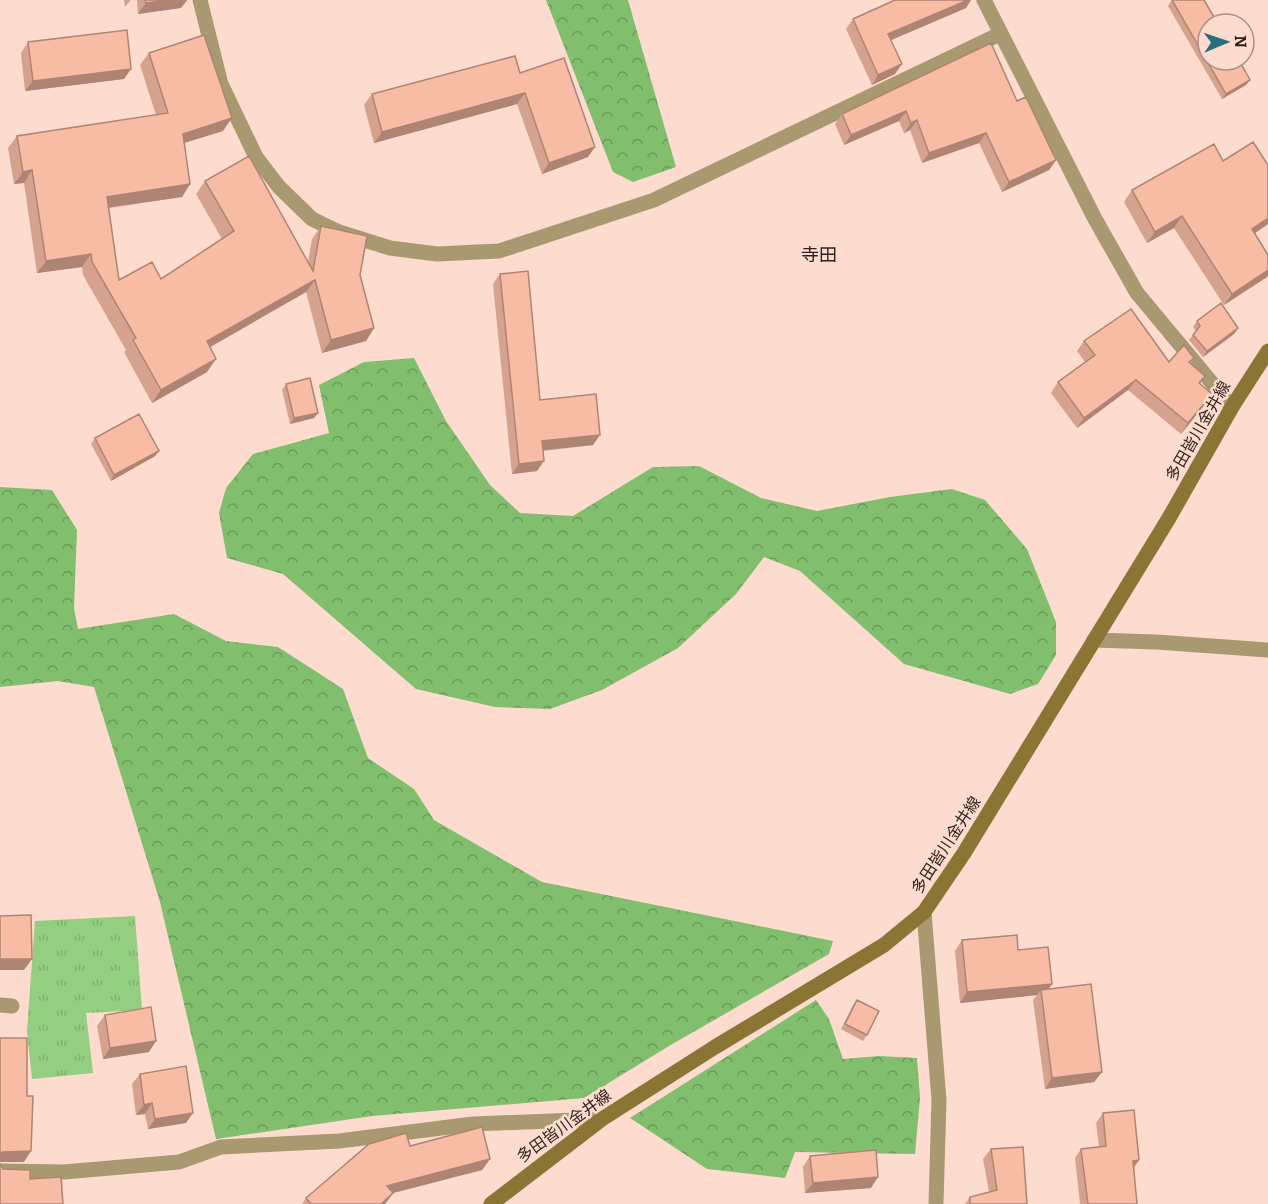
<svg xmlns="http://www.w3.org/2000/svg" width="1268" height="1204" font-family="Bitter,'Noto Sans JP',serif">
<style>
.forest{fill:url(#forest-crowns)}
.park{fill:url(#park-tufts)}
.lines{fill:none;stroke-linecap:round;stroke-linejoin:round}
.minor{stroke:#a89971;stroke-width:15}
.secondary{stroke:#8b7535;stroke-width:15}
.wall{fill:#d5a28e}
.shaded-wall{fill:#ae8474}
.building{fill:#f8bca5;stroke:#ae8474;stroke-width:1.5}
.labels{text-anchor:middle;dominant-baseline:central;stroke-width:5;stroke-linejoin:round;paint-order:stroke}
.street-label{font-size:16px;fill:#2b1f1a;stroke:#fddbce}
.neighbourhood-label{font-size:18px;fill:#2b1f1a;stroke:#fddbce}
</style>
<defs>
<pattern id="forest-crowns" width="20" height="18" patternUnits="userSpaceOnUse" patternTransform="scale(1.5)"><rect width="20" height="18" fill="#81be6d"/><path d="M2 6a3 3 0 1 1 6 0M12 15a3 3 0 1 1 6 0" fill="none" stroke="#6a9a59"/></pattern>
<pattern id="park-tufts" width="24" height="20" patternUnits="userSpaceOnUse" patternTransform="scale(1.5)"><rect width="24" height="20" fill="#93ce81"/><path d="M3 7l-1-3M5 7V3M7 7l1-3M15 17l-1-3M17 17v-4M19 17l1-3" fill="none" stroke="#7fb06f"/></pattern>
</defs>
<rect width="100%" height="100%" fill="#fddbce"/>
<path class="forest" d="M546,0H628L676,167L633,182L613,172Z
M414,358L446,421L490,485L520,513L573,516L653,467L699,466L761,498L817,511L890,497L952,489L985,500L1027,549L1056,622V655L1038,684L1010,694L904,664L800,571L764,557L736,594L678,648L602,690L550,709L495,707L416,689L283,574L227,558L219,513L226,488L253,454L329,433L319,385L364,362Z
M0,487L52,490L77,530L74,608L78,629L174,614L226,641L278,647L343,689L368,758L414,789L434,820L542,882L833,941L829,954L669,1046L584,1098L372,1116L216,1139L160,902L94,687L58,681L0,687Z
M816,1000L829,1019L843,1059L879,1056L917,1058L920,1098L915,1154L795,1152L785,1178L707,1169L630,1118Z"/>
<path class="park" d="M135,916L142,1010L86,1013L93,1073L32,1079L27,1031L35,921Z"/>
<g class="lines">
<path class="minor" d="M200,0L221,84L256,157L279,187L312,219L339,232L390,248L437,254L499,251L654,200L1000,34
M984,0L1095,219L1137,293L1232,407
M1094,640L1156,642L1268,650
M924,912L939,1100L936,1204
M0,1005L12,1006
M0,1171L64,1172L179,1162L221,1147L339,1141L473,1124L602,1119"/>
<path class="secondary" d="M491,1204L602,1119L715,1047L884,945L924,912L964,853L1169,518L1232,407L1268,351"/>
</g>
<path class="wall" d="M124,0H131L125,7Z
M137,0H187L181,8L138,14Z
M1172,0L1250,80L1246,85L1222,99L1168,6Z
M966,8L891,40L895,74L872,85L846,29L853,19Z
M28,42L124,79L25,91L21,53Z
M149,53L223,131L184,143L190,184L182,197L109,208L119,280L161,279L222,239L196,194L205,181L308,262L312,239L321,226L360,275L374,328L366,341L322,353L306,292L210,347L207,372L152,403L124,352L126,350L83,275L82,267L37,273L24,183L14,184L8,148L17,136L156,115L140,65Z
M520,73L588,157L542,174L517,104L374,143L364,105L372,94Z
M1017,101L1056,160L1049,170L1002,192L979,143L922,163L910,130L904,133L899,121L844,145L835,124L842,114Z
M1223,161L1268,165V224L1254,234L1267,277L1224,305L1174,228L1147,243L1124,202L1132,190Z
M500,274L540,400L593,445L543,451L537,471L512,474L493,284Z
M1197,321L1238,328L1234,334L1203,357L1189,340L1196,331L1193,327Z
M1084,341L1169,362L1194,358L1190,364L1205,376L1200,384L1205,404L1181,434L1128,390L1077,428L1051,393L1058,382L1085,362L1077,351Z
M286,384L314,418L290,424L282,390Z
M95,438L159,451L155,456L111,481L91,444Z
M962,940L1018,950L1049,989L1102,1072L1094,1082L1045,1089L1033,1000L1037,995L960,1003L955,951Z
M857,1000L867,1035L863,1041L841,1029L853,1005Z
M105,1015L149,1052L103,1059L97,1026Z
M140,1074L186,1123L148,1129L145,1114L136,1115L132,1084Z
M1103,1113L1139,1160L1133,1168L1137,1204H1080L1075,1158L1081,1149L1099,1147L1096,1123Z
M410,1146L490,1159L482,1170L393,1193L385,1204H302L306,1198Z
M991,1149L1027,1204L989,1192L983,1159Z
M810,1156L871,1188L805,1193L803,1167Z
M970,1197V1204H965Z"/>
<path class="shaded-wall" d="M170,0H187L181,8L138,14L146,3Z
M968,0H971L966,8L882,44L888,34Z
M902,64L895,74L872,85L878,75Z
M131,69L124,79L25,91L33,81Z
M1250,80L1246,85L1222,99L1226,94Z
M525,93L517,104L374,143L382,132Z
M906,111L899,121L844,145L851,135Z
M232,118L223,131L174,146L183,134Z
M917,120L910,130L904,133L911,123Z
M986,133L979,143L922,163L929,153Z
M595,147L588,157L542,174L549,163Z
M1056,160L1049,170L1002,192L1009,182Z
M32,170L24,183L14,184L23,172Z
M190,184L182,197L98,209L107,197Z
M1182,216L1174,228L1147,243L1155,232Z
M1268,218V224L1243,241L1252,229Z
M91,254L82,267L37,273L46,261Z
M1268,270V276L1267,277L1224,305L1232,294Z
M315,280L306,292L198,354L207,341Z
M374,328L366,341L322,353L331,340Z
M1238,328L1234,334L1203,357L1207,351Z
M216,359L207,372L152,403L161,390Z
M1136,380L1128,390L1077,428L1084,418Z
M1212,394L1205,404L1181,434L1188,423Z
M318,413L314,418L290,424L294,418Z
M600,435L593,445L535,451L542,441Z
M159,451L155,456L111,481L114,475Z
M544,461L537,471L512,474L519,464Z
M0,959H32L24,970H0Z
M1052,984L1045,995L1041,990L1037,995L960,1003L967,992Z
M156,1041L149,1052L103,1059L110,1048Z
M1102,1072L1094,1082L1045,1089L1052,1078Z
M152,1103L145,1114L136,1115L144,1105Z
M193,1113L186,1123L148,1129L155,1119Z
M31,1151L24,1162H0V1154L3,1152Z
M490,1159L482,1170L393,1193L385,1204H381L387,1186Z
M1139,1160L1132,1170L1133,1161Z
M878,1177L871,1188L805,1193L813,1183Z"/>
<path class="building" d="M145,0H170L146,3Z
M895,0H968L888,34L902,64L878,75L853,19Z
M1172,0H1204L1218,24H1208V60H1239L1250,80L1226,94Z
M127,30L131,69L33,81L28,42Z
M204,35L232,118L183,134L190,184L107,197L119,280L152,262L161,279L234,231L205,181L249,156L313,271L321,226L367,236L360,275L374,328L331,340L315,280L207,341L216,359L161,390L133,340L136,338L92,262L91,254L46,261L32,170L23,172L17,136L168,113L149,53Z
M991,43L1017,101L1026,97L1056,160L1009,182L986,133L929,153L917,120L911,123L906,111L851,135L842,114Z
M515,56L520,73L564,58L595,147L549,163L525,93L382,132L372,94Z
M1253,142L1268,165V218L1252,229L1268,255V270L1232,294L1182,216L1155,232L1132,190L1214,144L1223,161Z
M528,271L540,400L596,394L600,435L542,441L544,461L519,464L500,274Z
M1221,303L1238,328L1207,351L1193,335L1200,326L1197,321Z
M1131,309L1169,362L1184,345L1194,358L1189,362L1205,376L1199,383L1212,394L1188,423L1136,380L1084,418L1058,382L1095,355L1084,341Z
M310,378L318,413L294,418L286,384Z
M139,414L159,451L114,475L95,438Z
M31,915L32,959H0V916Z
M1017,935L1018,950L1048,947L1052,984L967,992L962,940Z
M1091,984L1102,1072L1052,1078L1041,990Z
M857,1000L879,1011L867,1035L845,1024Z
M151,1007L156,1041L110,1048L105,1015Z
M0,1038H27V1096H33L31,1151L3,1152L0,1154Z
M186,1066L193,1113L155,1119L152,1103L144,1105L140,1074Z
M1134,1110L1139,1160L1133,1161L1137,1204H1088L1081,1149L1106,1146L1103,1113Z
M482,1127L490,1159L387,1186L393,1193L381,1204H311L306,1198L369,1144L406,1133L410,1146Z
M1023,1147L1027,1204H970V1197L997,1190L991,1149Z
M876,1150L878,1177L813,1183L810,1156Z
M0,1164L3,1169L30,1170V1179L61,1177L63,1204H0Z"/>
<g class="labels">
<g class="street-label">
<text transform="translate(1198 431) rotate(-60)">多田皆川金井線</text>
<text transform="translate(946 845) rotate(-57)">多田皆川金井線</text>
<text transform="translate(564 1126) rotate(-36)">多田皆川金井線</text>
</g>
<g class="neighbourhood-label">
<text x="819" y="255">寺田</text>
</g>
</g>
<g transform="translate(1226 42) rotate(88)"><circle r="28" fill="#fddbce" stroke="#a99086" stroke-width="1.5"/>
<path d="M0-4.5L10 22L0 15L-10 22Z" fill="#266f79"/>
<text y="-9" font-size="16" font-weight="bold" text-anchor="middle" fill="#2b1f1a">N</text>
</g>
</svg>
